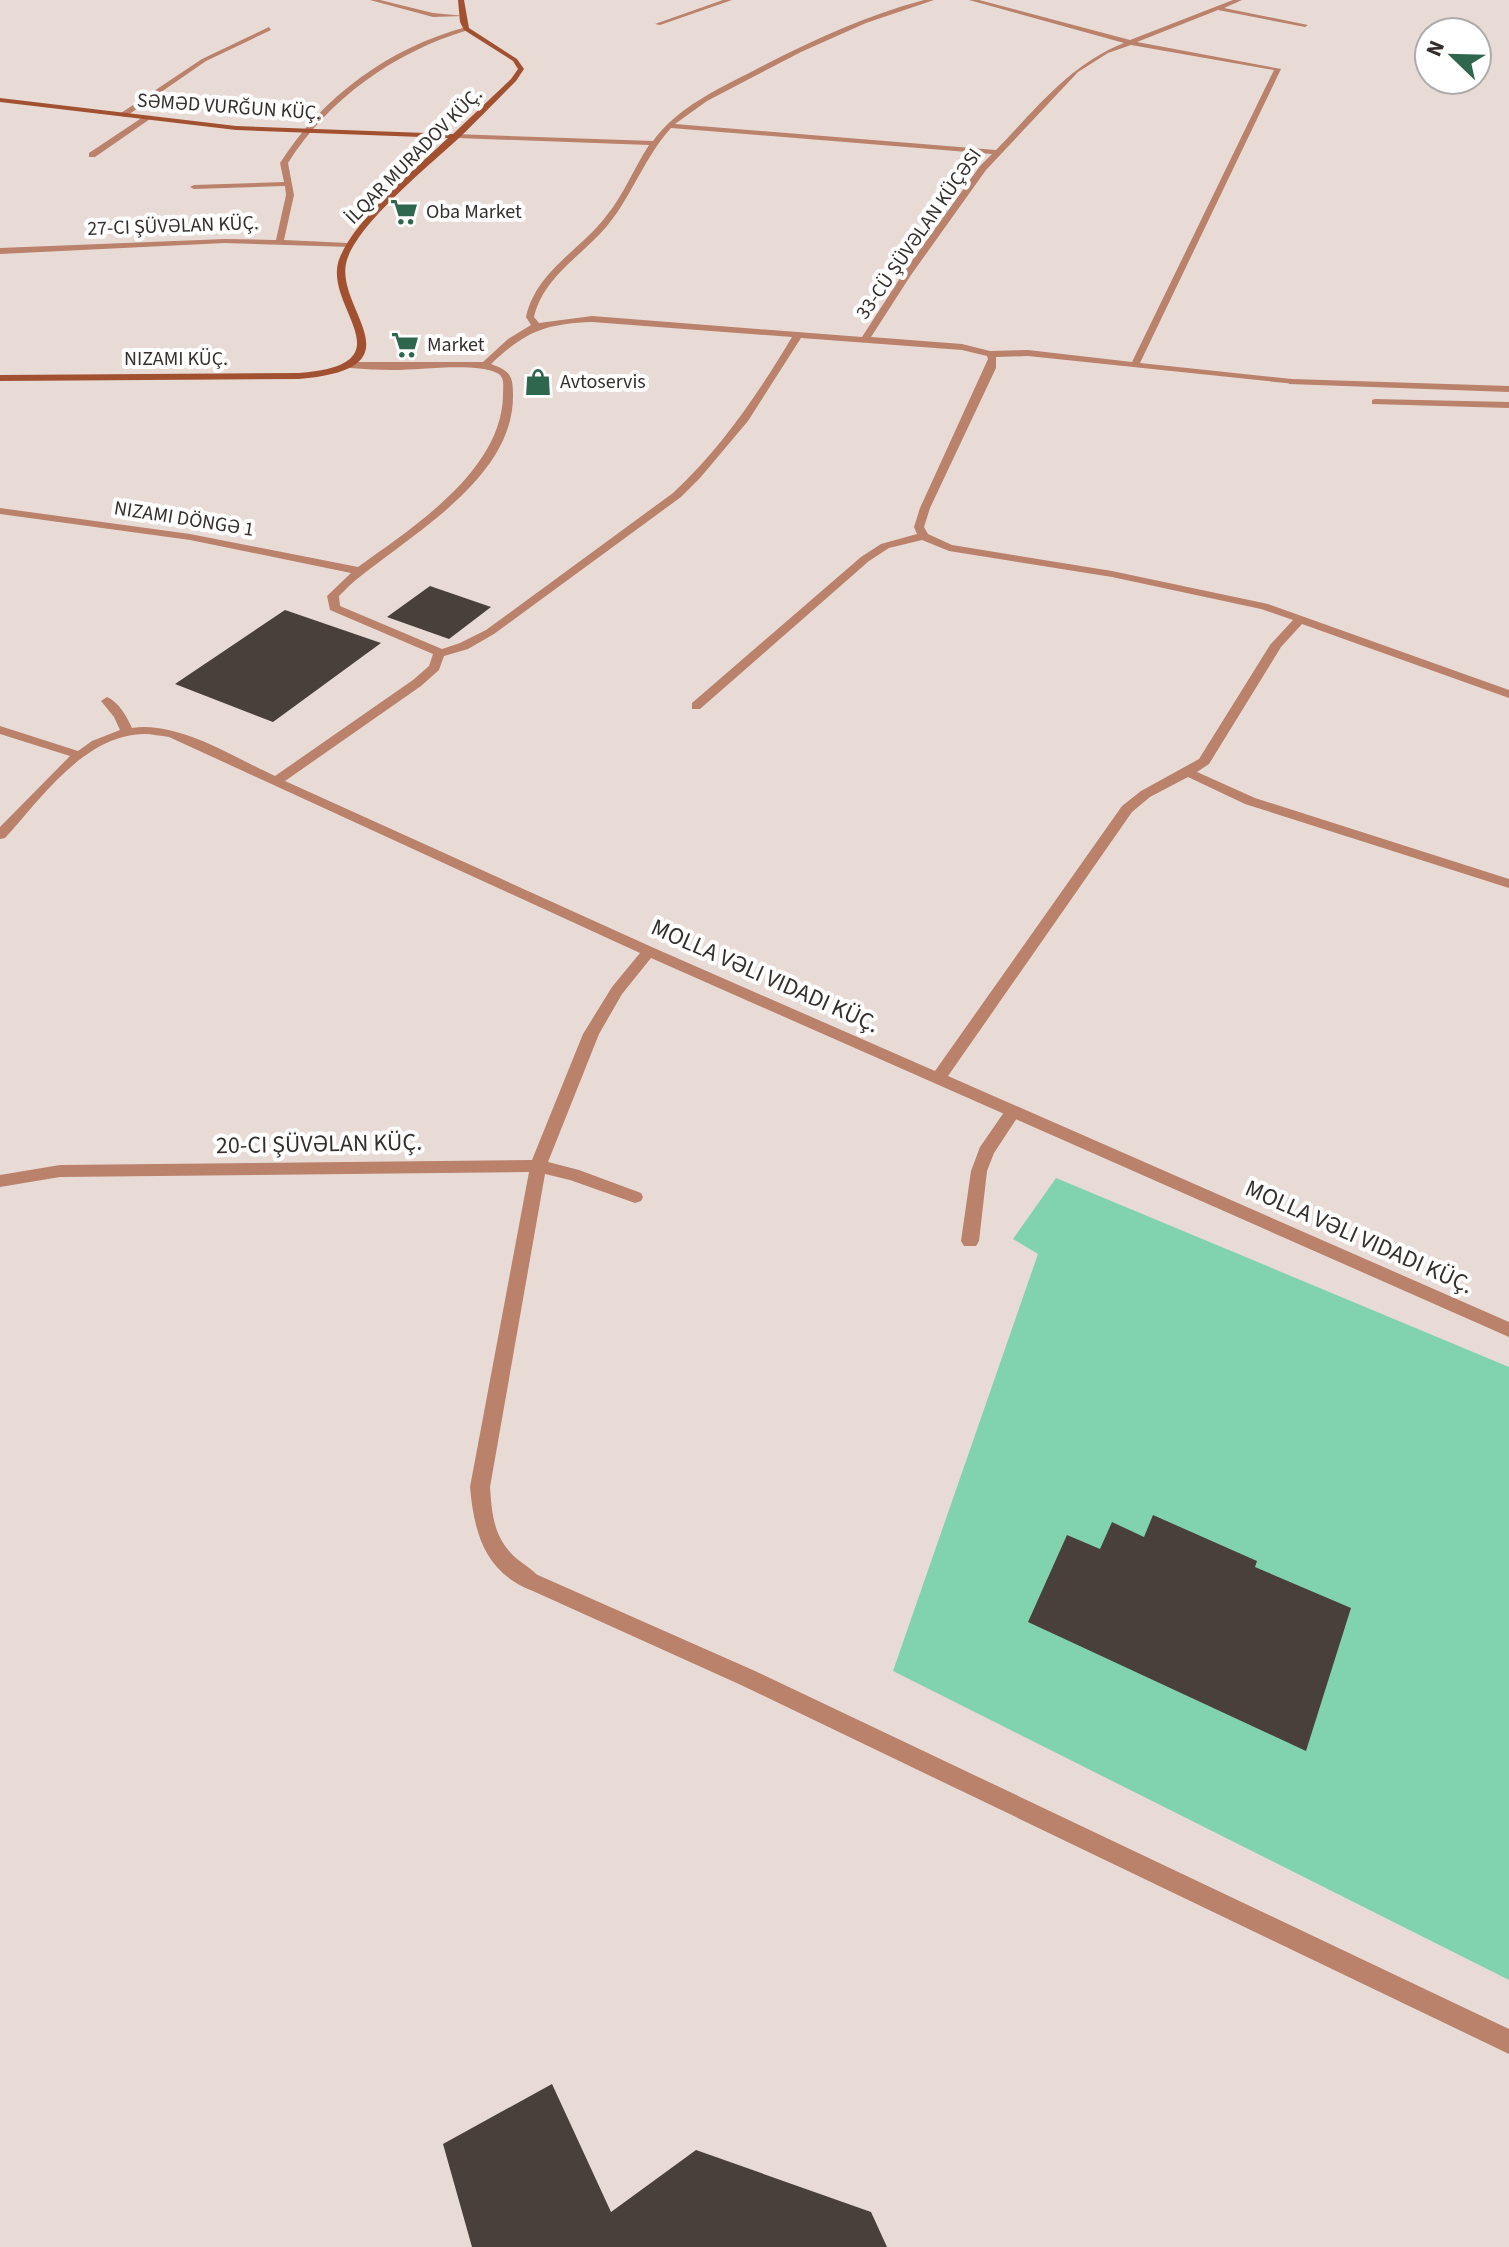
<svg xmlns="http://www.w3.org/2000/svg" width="1509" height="2247" font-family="'Source Sans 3',sans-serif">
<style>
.green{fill:#81d3ad}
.building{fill:#4a403b}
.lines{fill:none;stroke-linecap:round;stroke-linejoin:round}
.lane{fill:#ba816b;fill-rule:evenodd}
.street{fill:#ba816b;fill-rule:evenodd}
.secondary{fill:#a25130;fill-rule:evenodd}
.labels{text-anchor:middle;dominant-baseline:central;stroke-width:8;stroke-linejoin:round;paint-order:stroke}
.far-street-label{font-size:20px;fill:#342f2d;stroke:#fff}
.far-poi-label{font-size:20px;fill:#342f2d;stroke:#fff;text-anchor:start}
.street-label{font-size:24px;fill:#342f2d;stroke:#fff}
</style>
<rect width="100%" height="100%" fill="#e8dbd6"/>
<path class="green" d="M1056,1178L1509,1367V1980L893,1671L1038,1254L1013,1239Z"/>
<path class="building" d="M430,586L491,607L449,639L387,617Z
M285,610L381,643L273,722L175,684Z
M1153,1515L1257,1561L1255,1567L1351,1608L1306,1751L1028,1622L1067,1535L1100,1549L1112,1522L1144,1537Z
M552,2084L611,2212L696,2150L871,2212L887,2247H472L443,2144Z"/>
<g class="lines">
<path class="lane" d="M1292,379L1509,386V392L1289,384V380Z
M1375,399L1509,402V408L1372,404V400Z
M1013,1106L1021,1112L994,1153L987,1171L979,1241L976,1246H964L961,1241L971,1171L980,1147L1007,1108Z
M531,1572L755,1671L1509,2029V2054L741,1685L524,1587L521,1581L524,1575Z"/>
<path class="street" d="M370,0H380L433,13L465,16L433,17Z
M723,0H732L660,25L655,24Z
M924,0H934L866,23L801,52L707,101L675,124L996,150C1036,109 1070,64 1124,43L969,0H979L1130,40L1233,0H1242L1224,8L1308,25L1305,27L1218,10L1137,42L1281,69L1140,363L1292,379L1295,380V384L1028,356L996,357V368L930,508L924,527L928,534L952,545L1112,571L1268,604L1509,690V698L1302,624L1281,647L1209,764L1197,772L1255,798L1509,879V888L1245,804L1188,777L1150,797L1132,812L948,1076L1509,1322V1337L651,958L622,994L599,1034L548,1162L579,1170L641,1193L643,1197L641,1201L635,1203L570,1180L545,1174L490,1487C492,1516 494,1539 517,1559C526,1566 536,1571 541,1581L538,1587L531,1590C484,1572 474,1531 470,1487L529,1172L60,1177L0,1187V1175L60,1165L532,1160L583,1034L612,987L640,953L169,737C161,736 152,734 144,734C84,735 41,799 5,838L0,839V827L70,756L0,734V726L78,751L92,741L120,730L114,717L101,701L107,697C119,702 127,717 132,728C178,721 233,757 275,776L413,680L429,666L433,654L330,610L327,596L351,573L190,540L0,514V508L190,534L358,567C412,528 503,470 503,394C503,385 505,377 497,373C476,362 419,370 393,370C379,370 364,369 350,368L345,365L350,362H483L508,339L531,325L526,317C536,271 580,251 607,215C624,194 634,168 649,145L457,138L454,134L653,141C678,107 716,90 753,71C808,42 864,16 924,0ZM1131,45L1274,70L1132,362L1028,350L990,351L962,344L871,337L911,275L986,170L1078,72L1108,53ZM671,128L992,154L980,166L904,272L862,337L592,316L539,323L534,317C544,276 581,257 607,226C632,196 644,158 671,128ZM592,322L792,337C758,394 722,447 673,493L486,630L460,643L442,649L340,606L339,596L349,586C405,537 514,481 513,395C513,375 510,371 491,364C526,331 545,324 592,322ZM801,338L962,350L987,356L988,359L920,508L914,527L917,534L881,544L861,557L692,703V709H700L869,561L889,548L922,540L949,551L1112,577L1261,609L1293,620L1270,645L1199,759L1141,791L1122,806L935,1071L654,948L285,781L421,686L439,670L444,656L468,649L494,634L681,497L700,478L748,421Z
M269,27L271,30L206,61L125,117L118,115L202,59Z
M466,27L468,30C395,52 329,98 288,163L294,195L284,240L348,243L351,247L225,243L0,254V248L225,239L276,240L286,195L285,186L194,189L190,187L194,185L284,182L280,163C323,96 389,48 466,27Z
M143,117L150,119L95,157H89V153Z"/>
<path class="secondary" d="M458,0H464L469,28L517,59L524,69L516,81C498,99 478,120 460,137C430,165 363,219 348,257C328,306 428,368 299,379L0,381V375L299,373C414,364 319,305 340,257C357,217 416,168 448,138L236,130L0,102V98L236,126L453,134L511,79L518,69L513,61L464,30L460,22Z"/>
</g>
<defs>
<g id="supermarket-bare" transform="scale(2.16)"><path d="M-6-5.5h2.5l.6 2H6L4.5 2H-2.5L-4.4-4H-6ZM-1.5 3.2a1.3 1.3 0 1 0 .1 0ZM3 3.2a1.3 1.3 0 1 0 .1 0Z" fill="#2e674e" stroke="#fff" stroke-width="2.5" paint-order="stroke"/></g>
<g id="shop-bare" transform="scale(2.16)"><path d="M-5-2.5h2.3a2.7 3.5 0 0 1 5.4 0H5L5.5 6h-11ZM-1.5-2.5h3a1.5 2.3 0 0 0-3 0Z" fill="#2e674e" stroke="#fff" stroke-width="2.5" paint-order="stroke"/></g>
</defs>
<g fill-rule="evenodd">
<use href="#supermarket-bare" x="404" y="212"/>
<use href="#supermarket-bare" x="405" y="345"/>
<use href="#shop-bare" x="538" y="382"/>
</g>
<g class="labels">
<g class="far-street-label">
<text transform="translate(229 107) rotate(4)">SƏMƏD VURĞUN KÜÇ.</text>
<text transform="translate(414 156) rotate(-45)">İLQAR MURADOV KÜÇ.</text>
<text transform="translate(173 226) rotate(-2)">27-CI ŞÜVƏLAN KÜÇ.</text>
<text transform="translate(919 234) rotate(-55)">33-CÜ ŞÜVƏLAN KÜÇƏSI</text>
<text x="176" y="359">NIZAMI KÜÇ.</text>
<text transform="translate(184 519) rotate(9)">NIZAMI DÖNGƏ 1</text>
</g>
<g class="far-poi-label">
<text x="426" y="212">Oba Market</text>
<text x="427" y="345">Market</text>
<text x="560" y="382">Avtoservis</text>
</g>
<g class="street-label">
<text transform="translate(765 976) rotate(24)">MOLLA VƏLI VIDADI KÜÇ.</text>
<text transform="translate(319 1144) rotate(-1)">20-CI ŞÜVƏLAN KÜÇ.</text>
<text transform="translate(1359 1237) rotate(24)">MOLLA VƏLI VIDADI KÜÇ.</text>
</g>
</g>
<g transform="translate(1453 56) rotate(293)"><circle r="38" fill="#ffffff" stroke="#aeacab" stroke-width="2"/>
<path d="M0-6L14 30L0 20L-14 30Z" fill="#2e674e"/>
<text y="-12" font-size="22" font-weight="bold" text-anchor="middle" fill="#342f2d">N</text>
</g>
</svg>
